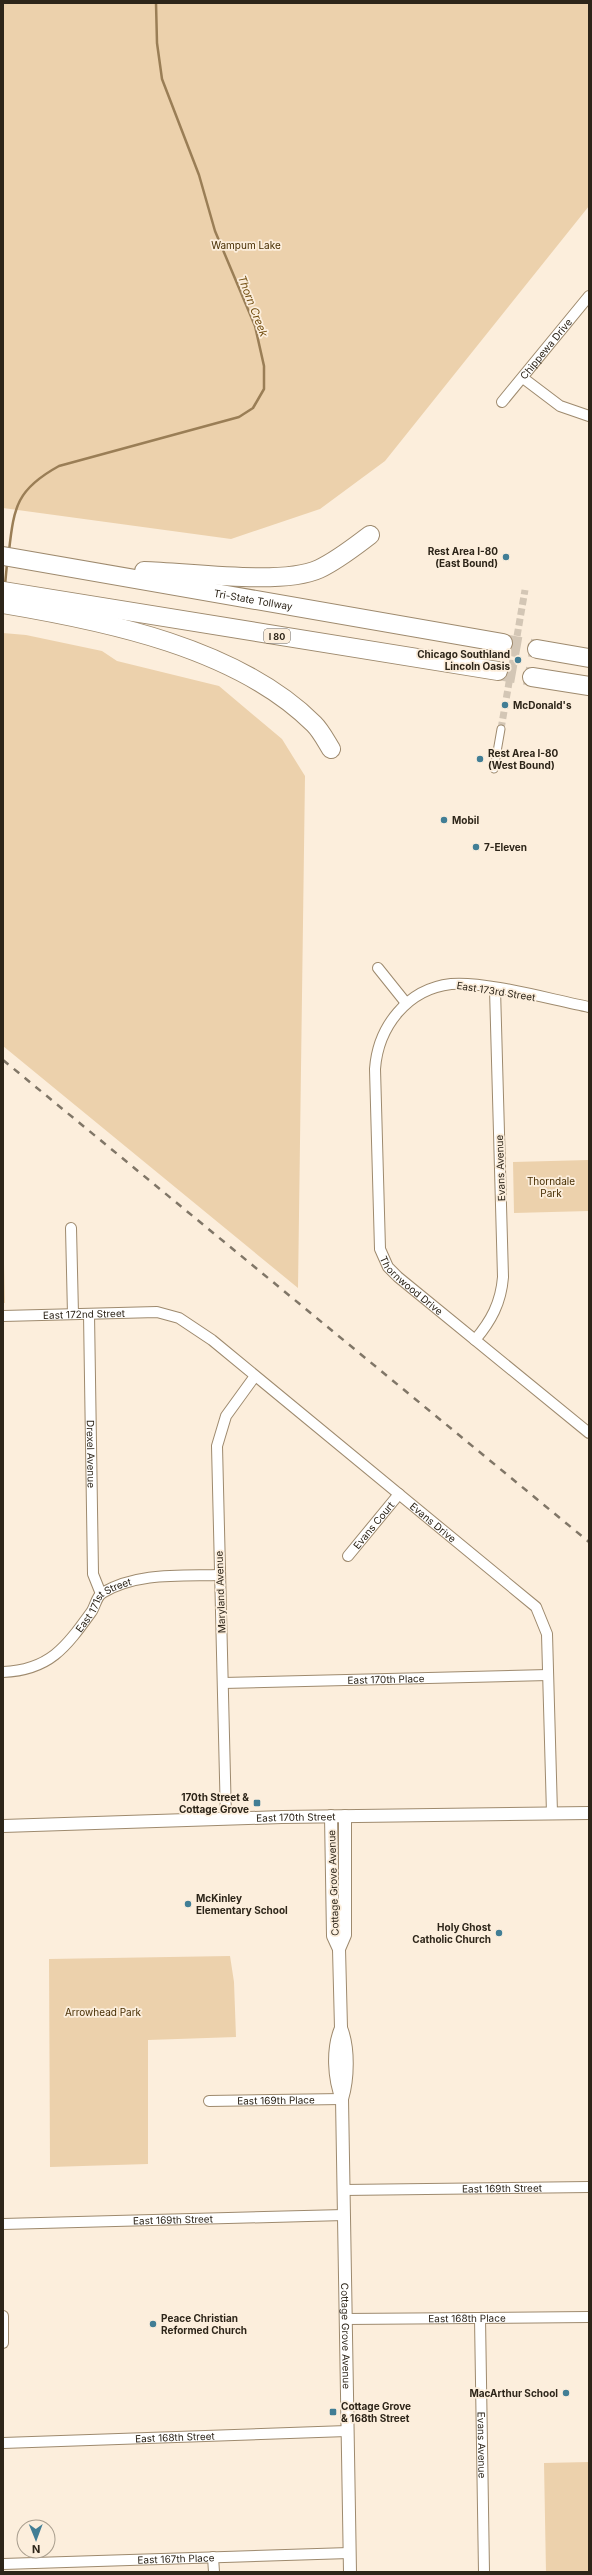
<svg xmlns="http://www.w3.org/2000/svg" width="592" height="2575" font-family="Inter,sans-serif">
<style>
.green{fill:#ecd1ac}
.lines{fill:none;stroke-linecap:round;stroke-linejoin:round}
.stream{stroke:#9a7e56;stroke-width:2.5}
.pedestrian-tunnel{stroke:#d3c6b5;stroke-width:7;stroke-dasharray:7 3.5;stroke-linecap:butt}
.motorway-tunnel{stroke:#d3c6b5;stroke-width:18;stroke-dasharray:18 9;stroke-linecap:butt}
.pedestrian-casing{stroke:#9e8a6e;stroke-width:9}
.minor-casing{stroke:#9e8a6e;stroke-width:12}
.tertiary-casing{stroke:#9e8a6e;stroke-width:14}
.motorway-casing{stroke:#9e8a6e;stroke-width:20}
.pedestrian{stroke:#fff;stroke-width:7}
.minor{stroke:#fff;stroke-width:10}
.tertiary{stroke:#fff;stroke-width:12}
.motorway{stroke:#fff;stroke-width:18}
.rail{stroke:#807667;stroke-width:2.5;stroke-dasharray:7 7;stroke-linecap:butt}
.poi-dot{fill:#427e95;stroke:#fceedc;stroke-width:1.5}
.labels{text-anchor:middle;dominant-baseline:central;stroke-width:3.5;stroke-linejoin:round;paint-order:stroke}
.shield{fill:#fceedc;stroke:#6b6154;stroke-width:1}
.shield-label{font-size:9px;font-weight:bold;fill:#2d2519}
.park-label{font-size:10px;fill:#462d01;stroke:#fceedc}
.street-label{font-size:10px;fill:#2d2519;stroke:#fceedc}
.poi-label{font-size:10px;font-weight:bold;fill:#2d2519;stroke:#fceedc;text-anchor:start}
.water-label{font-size:11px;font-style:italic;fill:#734f11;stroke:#fceedc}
</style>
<rect width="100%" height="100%" fill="#fceedc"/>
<path class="green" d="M3,3H589V206L385,461L320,509L231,539L3,508Z
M3,633L26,635L102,651L117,661L219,686L282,739L305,776L298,1288L3,1046Z
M589,1160V1211L514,1213L513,1162Z
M3,1224L5,1303H3Z
M230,1956L234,1982L236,2037L148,2040V2164L50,2167L49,1959Z
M589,2462V2572H546L544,2463Z"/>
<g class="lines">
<path class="stream" d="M9,551C14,506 17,489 59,466L239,417L253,408L264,389V366L255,326L215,231L199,175L162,79L157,43L156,3
M5,585L7,564"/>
<path class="pedestrian-tunnel" d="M501,729L525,590"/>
<path class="motorway-tunnel" d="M503,643L537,649
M498,671L532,677"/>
<g class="pedestrian-casing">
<path id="pedestrian" d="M494,769L501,729"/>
</g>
<g class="minor-casing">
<g id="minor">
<path d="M523,378L560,406L589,416"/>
<path id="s1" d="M502,402L589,296"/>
<path d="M378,968L406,1003"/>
<path id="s2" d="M589,1007C552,1000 487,981 451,984C407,989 378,1027 375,1069L380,1249L388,1267L398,1277L589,1433"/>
<path d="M71,1228L73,1314"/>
<path id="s3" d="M89,1314L93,1574L101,1594"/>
<path id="s4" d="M3,1316L157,1312L179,1318L212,1340L536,1607L547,1634L552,1813"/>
<path d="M475,1340C491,1321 501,1303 503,1277L495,989"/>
<path id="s5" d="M348,1556L399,1494"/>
<path id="s6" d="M3,1672C50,1670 66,1647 92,1611C95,1606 97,1596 102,1593C137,1572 181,1576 219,1575"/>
<path id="s7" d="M223,1683L548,1675"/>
<path d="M226,1819L217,1446L226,1416L255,1376"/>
<path id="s8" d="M209,2101L342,2099"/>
<path id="s9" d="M343,2190L589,2187"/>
<path id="s10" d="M3,2224L344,2215"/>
<path d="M3,2316V2343"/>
<path id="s11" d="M480,2318L484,2572"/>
<path id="s12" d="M345,2319L589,2317"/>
<path id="s13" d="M3,2443L347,2431"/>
<path d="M213,2557L214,2572"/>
<path id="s14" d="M3,2564L349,2553"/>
</g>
</g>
<g class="tertiary-casing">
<g id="tertiary">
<path d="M331,1816L333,1936L339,1949"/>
<path id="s15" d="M3,1826L282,1817L589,1813"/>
<path id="s16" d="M341,2028C349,2048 348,2079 342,2099L350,2572"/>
<path d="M342,2099C334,2079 332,2049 341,2028L339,1949L345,1935V1816"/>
</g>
</g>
<g class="motorway-casing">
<g id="motorway">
<path id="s17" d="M3,556L503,643"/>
<path d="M144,571C188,572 282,586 319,569C338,560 354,547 370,535"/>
<path d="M3,591L498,671"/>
<path d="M3,604C105,621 238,648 314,724C321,731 326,741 331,749"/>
<path d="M537,649L589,658"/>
<path d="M532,677L589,686"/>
</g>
</g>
<use href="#pedestrian" class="pedestrian"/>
<use href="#minor" class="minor"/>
<use href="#tertiary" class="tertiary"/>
<use href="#motorway" class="motorway"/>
<path class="rail" d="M3,1060L589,1542"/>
</g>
<g class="poi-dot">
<circle cx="506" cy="557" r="4"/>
<circle cx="518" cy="660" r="4"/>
<circle cx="505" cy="705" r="4"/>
<circle cx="480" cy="759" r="4"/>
<circle cx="444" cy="820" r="4"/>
<circle cx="476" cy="847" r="4"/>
<rect x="253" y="1799" width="8" height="8" rx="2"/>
<circle cx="188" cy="1904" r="4"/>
<circle cx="499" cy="1933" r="4"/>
<circle cx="153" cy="2324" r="4"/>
<circle cx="566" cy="2393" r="4"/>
<rect x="329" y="2408" width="8" height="8" rx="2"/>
</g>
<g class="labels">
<rect class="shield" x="264" y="629" width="26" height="14" rx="3"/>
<g class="shield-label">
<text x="277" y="636">I 80</text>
</g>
<g class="park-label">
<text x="246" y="245">Wampum Lake</text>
<text x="551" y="1181">Thorndale<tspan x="551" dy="12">Park</tspan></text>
<text x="103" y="2012">Arrowhead Park</text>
</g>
<g class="street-label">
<text stroke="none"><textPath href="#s1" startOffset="69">Chippewa Drive</textPath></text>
<text stroke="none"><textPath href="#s17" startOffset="254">Tri-State Tollway</textPath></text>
<text transform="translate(496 991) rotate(9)">East 173rd Street</text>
<text transform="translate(500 1168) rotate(-92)">Evans Avenue</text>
<text stroke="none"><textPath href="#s2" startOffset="493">Thornwood Drive</textPath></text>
<text stroke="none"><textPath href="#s4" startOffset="81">East 172nd Street</textPath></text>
<text stroke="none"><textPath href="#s3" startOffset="140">Drexel Avenue</textPath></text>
<text stroke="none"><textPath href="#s4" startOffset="503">Evans Drive</textPath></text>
<text stroke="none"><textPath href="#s5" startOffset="40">Evans Court</textPath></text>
<text transform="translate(220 1592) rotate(-92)">Maryland Avenue</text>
<text stroke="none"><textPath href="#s6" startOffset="127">East 171st Street</textPath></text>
<text stroke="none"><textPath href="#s7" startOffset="163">East 170th Place</textPath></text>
<text stroke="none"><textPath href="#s15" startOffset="293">East 170th Street</textPath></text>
<text transform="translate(333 1883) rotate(-92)">Cottage Grove Avenue</text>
<text stroke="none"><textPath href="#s8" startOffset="67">East 169th Place</textPath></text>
<text stroke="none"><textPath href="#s9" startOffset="159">East 169th Street</textPath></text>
<text stroke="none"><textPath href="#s10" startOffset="170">East 169th Street</textPath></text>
<text stroke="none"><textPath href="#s12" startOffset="122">East 168th Place</textPath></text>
<text stroke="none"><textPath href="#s16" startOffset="309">Cottage Grove Avenue</textPath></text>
<text stroke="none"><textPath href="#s13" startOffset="172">East 168th Street</textPath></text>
<text stroke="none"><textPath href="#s11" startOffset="127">Evans Avenue</textPath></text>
<text stroke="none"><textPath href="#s14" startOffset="173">East 167th Place</textPath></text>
</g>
<g class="poi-label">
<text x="498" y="551" text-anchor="end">Rest Area I-80<tspan x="498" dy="12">(East Bound)</tspan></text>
<text x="510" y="654" text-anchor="end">Chicago Southland<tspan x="510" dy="12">Lincoln Oasis</tspan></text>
<text x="513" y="705">McDonald's</text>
<text x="488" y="753">Rest Area I-80<tspan x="488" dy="12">(West Bound)</tspan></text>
<text x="452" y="820">Mobil</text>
<text x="484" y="847">7-Eleven</text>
<text x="249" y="1797" text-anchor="end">170th Street &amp;<tspan x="249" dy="12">Cottage Grove</tspan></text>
<text x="196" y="1898">McKinley<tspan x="196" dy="12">Elementary School</tspan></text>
<text x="491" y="1927" text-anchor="end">Holy Ghost<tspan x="491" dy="12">Catholic Church</tspan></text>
<text x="161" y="2318">Peace Christian<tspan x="161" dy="12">Reformed Church</tspan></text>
<text x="558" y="2393" text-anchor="end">MacArthur School</text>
<text x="341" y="2406">Cottage Grove<tspan x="341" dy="12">&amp; 168th Street</tspan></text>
</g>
<g class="water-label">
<text transform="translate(253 306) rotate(69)">Thorn Creek</text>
</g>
</g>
<rect width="592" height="2575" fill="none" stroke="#2d2519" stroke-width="8"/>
<g transform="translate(36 2539) rotate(179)"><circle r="19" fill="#fceedc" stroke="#a99e8e"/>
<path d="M0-3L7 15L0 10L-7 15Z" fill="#427e95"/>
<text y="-6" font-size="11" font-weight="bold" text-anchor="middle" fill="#2d2519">N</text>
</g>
</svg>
